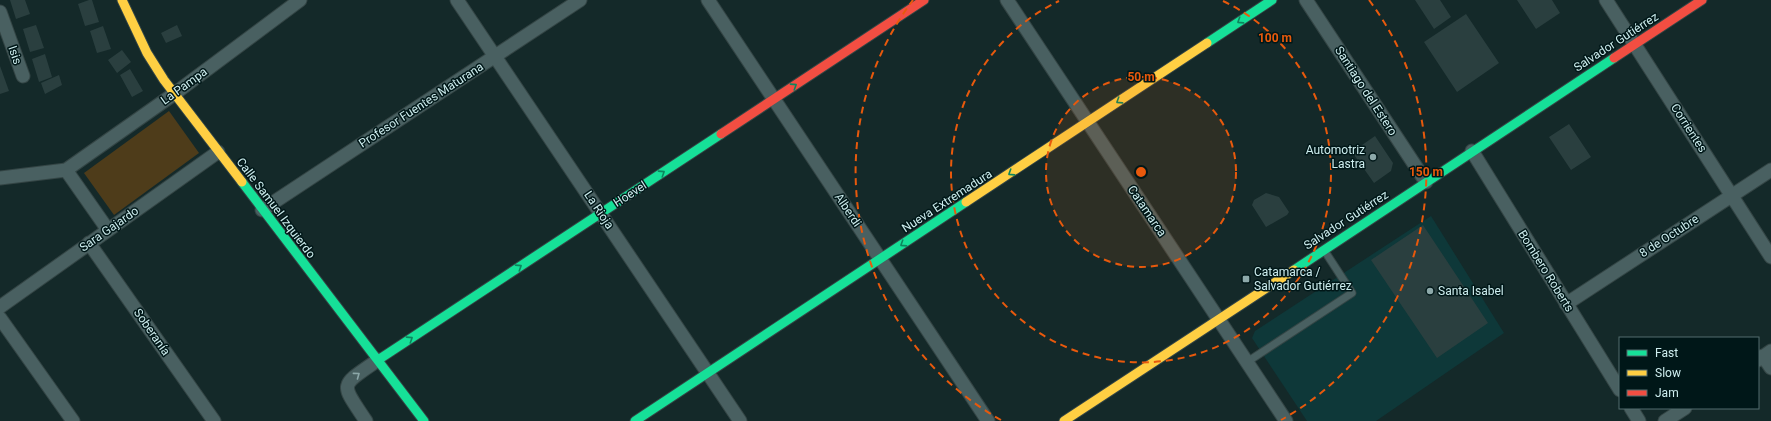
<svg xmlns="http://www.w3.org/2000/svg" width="1771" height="421" font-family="Roboto,sans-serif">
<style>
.built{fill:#0e3839}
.green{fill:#4e3c1a}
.building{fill:#2a3f3f}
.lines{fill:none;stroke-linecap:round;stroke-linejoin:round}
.lane-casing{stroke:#344545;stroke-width:9}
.street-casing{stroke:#344545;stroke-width:15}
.fast-casing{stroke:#344545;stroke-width:11}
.slow-casing{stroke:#344545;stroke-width:11}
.jam-casing{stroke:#344545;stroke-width:11}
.lane{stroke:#496061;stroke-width:7}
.street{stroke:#496061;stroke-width:13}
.fast{stroke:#16e098;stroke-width:9}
.slow{stroke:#ffcf43;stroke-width:9}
.jam{stroke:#f24e42;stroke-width:9}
.oneway{stroke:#0c865e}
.oneway2{stroke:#8ca7a8}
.ring{fill:none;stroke:#e8590c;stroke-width:2;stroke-dasharray:7 5}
.poi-dot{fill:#8da9aa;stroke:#001718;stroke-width:1.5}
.labels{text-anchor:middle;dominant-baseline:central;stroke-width:3;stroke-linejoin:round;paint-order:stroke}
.street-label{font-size:12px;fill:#ceeeef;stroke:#001718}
.poi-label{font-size:12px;fill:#ceeeef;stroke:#001718;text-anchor:start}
.centre{fill:#e8590c;stroke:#001718;stroke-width:2}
.ring-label{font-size:12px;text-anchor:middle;font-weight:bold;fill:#e8590c;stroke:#001718;stroke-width:3;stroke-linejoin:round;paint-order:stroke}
</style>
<rect width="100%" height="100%" fill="#142929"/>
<path class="built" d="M1431,216L1504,333L1376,421H1307L1252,338L1255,331Z"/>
<path class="green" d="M169,111L199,153L114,215L84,173Z"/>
<path class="building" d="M10,0H25L30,14L16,19Z
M89,0H92L99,22L85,26L78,4Z
M1415,0H1440L1451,17L1434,29Z
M1517,0H1552L1560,13L1536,29Z
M1466,14L1499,63L1457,92L1424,42Z
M36,25L44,48L30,52L23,29Z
M177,25L182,36L166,43L161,33Z
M103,26L111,49L97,53L90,31Z
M122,50L131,62L117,73L108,60Z
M45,54L52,77L39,82L32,59Z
M0,66L9,91L0,94Z
M130,69L143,91L132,97L120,75Z
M59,75L62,85L45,94L41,83Z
M1569,124L1591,157L1571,170L1549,137Z
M1375,136L1393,163L1391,171L1374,183L1352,152Z
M1266,193L1279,197L1289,212L1287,215L1266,227L1252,205L1254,200Z
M1423,225L1488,323L1437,358L1371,260Z"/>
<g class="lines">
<g class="lane-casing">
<path id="lane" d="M1247,362L1352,293L1324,250"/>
</g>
<g class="street-casing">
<path id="street" d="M457,0L740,421
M708,0L988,421
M1007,0L1286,421
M1306,0L1426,182
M1606,0L1771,257
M0,12L23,76
M1472,151L1620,390
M66,170L108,230
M0,178L66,170L174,94L300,0
M262,210L580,0
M89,243L214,421
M1566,304L1771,170
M0,307L218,152
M0,318L73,421
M1763,356L1771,368
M1758,360L1771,351
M1631,408L1639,421
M366,421C340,382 339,387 378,360
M1665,421L1685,408"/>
</g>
<g class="fast-casing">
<path id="fast" d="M1207,43L1272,0
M242,182L424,421
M1294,270L1614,58
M378,360L721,134
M635,421L966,202"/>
</g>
<g class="slow-casing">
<path id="slow" d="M122,0L147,53L164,80L242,182
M966,202L1207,43
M1064,421L1294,270"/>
</g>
<g class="jam-casing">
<path id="jam" d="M1614,58L1702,0
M721,134L924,0"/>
</g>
<use href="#lane" class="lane"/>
<use href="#street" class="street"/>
<use href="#fast" class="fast"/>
<use href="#slow" class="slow"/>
<use href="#jam" class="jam"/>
</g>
<defs><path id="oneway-chevron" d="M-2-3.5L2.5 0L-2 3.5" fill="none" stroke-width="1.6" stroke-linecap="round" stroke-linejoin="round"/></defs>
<g class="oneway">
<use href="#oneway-chevron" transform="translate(1240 21) rotate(147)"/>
<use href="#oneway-chevron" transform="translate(794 86) rotate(-33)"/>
<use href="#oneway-chevron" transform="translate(1119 101) rotate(147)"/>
<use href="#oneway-chevron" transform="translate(662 173) rotate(-33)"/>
<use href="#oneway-chevron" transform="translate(1011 173) rotate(147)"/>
<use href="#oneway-chevron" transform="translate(903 244) rotate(147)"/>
<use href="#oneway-chevron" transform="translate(519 267) rotate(-33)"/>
<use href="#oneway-chevron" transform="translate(410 339) rotate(-33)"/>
</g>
<use class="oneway2" href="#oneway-chevron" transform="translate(357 375) rotate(-36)"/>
<circle cx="1141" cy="172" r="95" fill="#e8590c" fill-opacity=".12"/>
<g class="ring">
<circle cx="1141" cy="172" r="95"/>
<path d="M1223 1A190 190 0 1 1 1059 1"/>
<path d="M1001 420A285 285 0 0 1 913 0M1369 0A285 285 0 0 1 1281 420"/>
</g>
<g class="poi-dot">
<circle cx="1373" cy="157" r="4"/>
<rect x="1242" y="275" width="8" height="8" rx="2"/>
<circle cx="1430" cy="291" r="4"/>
</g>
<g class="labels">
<g class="street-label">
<text transform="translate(1616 42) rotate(-33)">Salvador Gutiérrez</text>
<text transform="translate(15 55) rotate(71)">Isis</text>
<text transform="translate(184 86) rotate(-36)">La Pampa</text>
<text transform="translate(1366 91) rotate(57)">Santiago del Estero</text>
<text transform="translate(421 105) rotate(-33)">Profesor Fuentes Maturana</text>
<text transform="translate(1689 128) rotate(57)">Corrientes</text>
<text transform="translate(630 194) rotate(-33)">Hoevel</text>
<text transform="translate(947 201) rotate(-33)">Nueva Extremadura</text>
<text transform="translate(276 208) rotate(53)">Calle Samuel Izquierdo</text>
<text transform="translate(599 210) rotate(56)">La Rioja</text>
<text transform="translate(848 210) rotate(56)">Alberdi</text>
<text transform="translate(1147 211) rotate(56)">Catamarca</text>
<text transform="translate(1346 220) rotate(-33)">Salvador Gutiérrez</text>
<text transform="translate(109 229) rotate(-35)">Sara Gajardo</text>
<text transform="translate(1669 236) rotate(-33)">8 de Octubre</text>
<text transform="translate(1546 271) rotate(58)">Bombero Roberts</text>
<text transform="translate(152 332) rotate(55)">Soberanía</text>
</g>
<g class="poi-label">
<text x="1365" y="150" text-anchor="end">Automotriz<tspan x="1365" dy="14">Lastra</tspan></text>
<text x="1254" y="272">Catamarca /<tspan x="1254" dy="14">Salvador Gutiérrez</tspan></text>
<text x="1438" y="291">Santa Isabel</text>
</g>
</g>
<circle cx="1141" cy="172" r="6" class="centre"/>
<g class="ring-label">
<text x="1275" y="42">100 m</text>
<text x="1141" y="81">50 m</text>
<text x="1426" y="176">150 m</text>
</g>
<rect x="1619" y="337" width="140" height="72" fill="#001718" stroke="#526d6e"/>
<rect x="1627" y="350" width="20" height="6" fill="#16e098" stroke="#526d6e"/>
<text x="1655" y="357" font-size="12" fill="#ceeeef">Fast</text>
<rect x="1627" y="370" width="20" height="6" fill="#ffcf43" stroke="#526d6e"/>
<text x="1655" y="377" font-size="12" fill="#ceeeef">Slow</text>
<rect x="1627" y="390" width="20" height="6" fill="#f24e42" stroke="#526d6e"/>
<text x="1655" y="397" font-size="12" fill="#ceeeef">Jam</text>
</svg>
